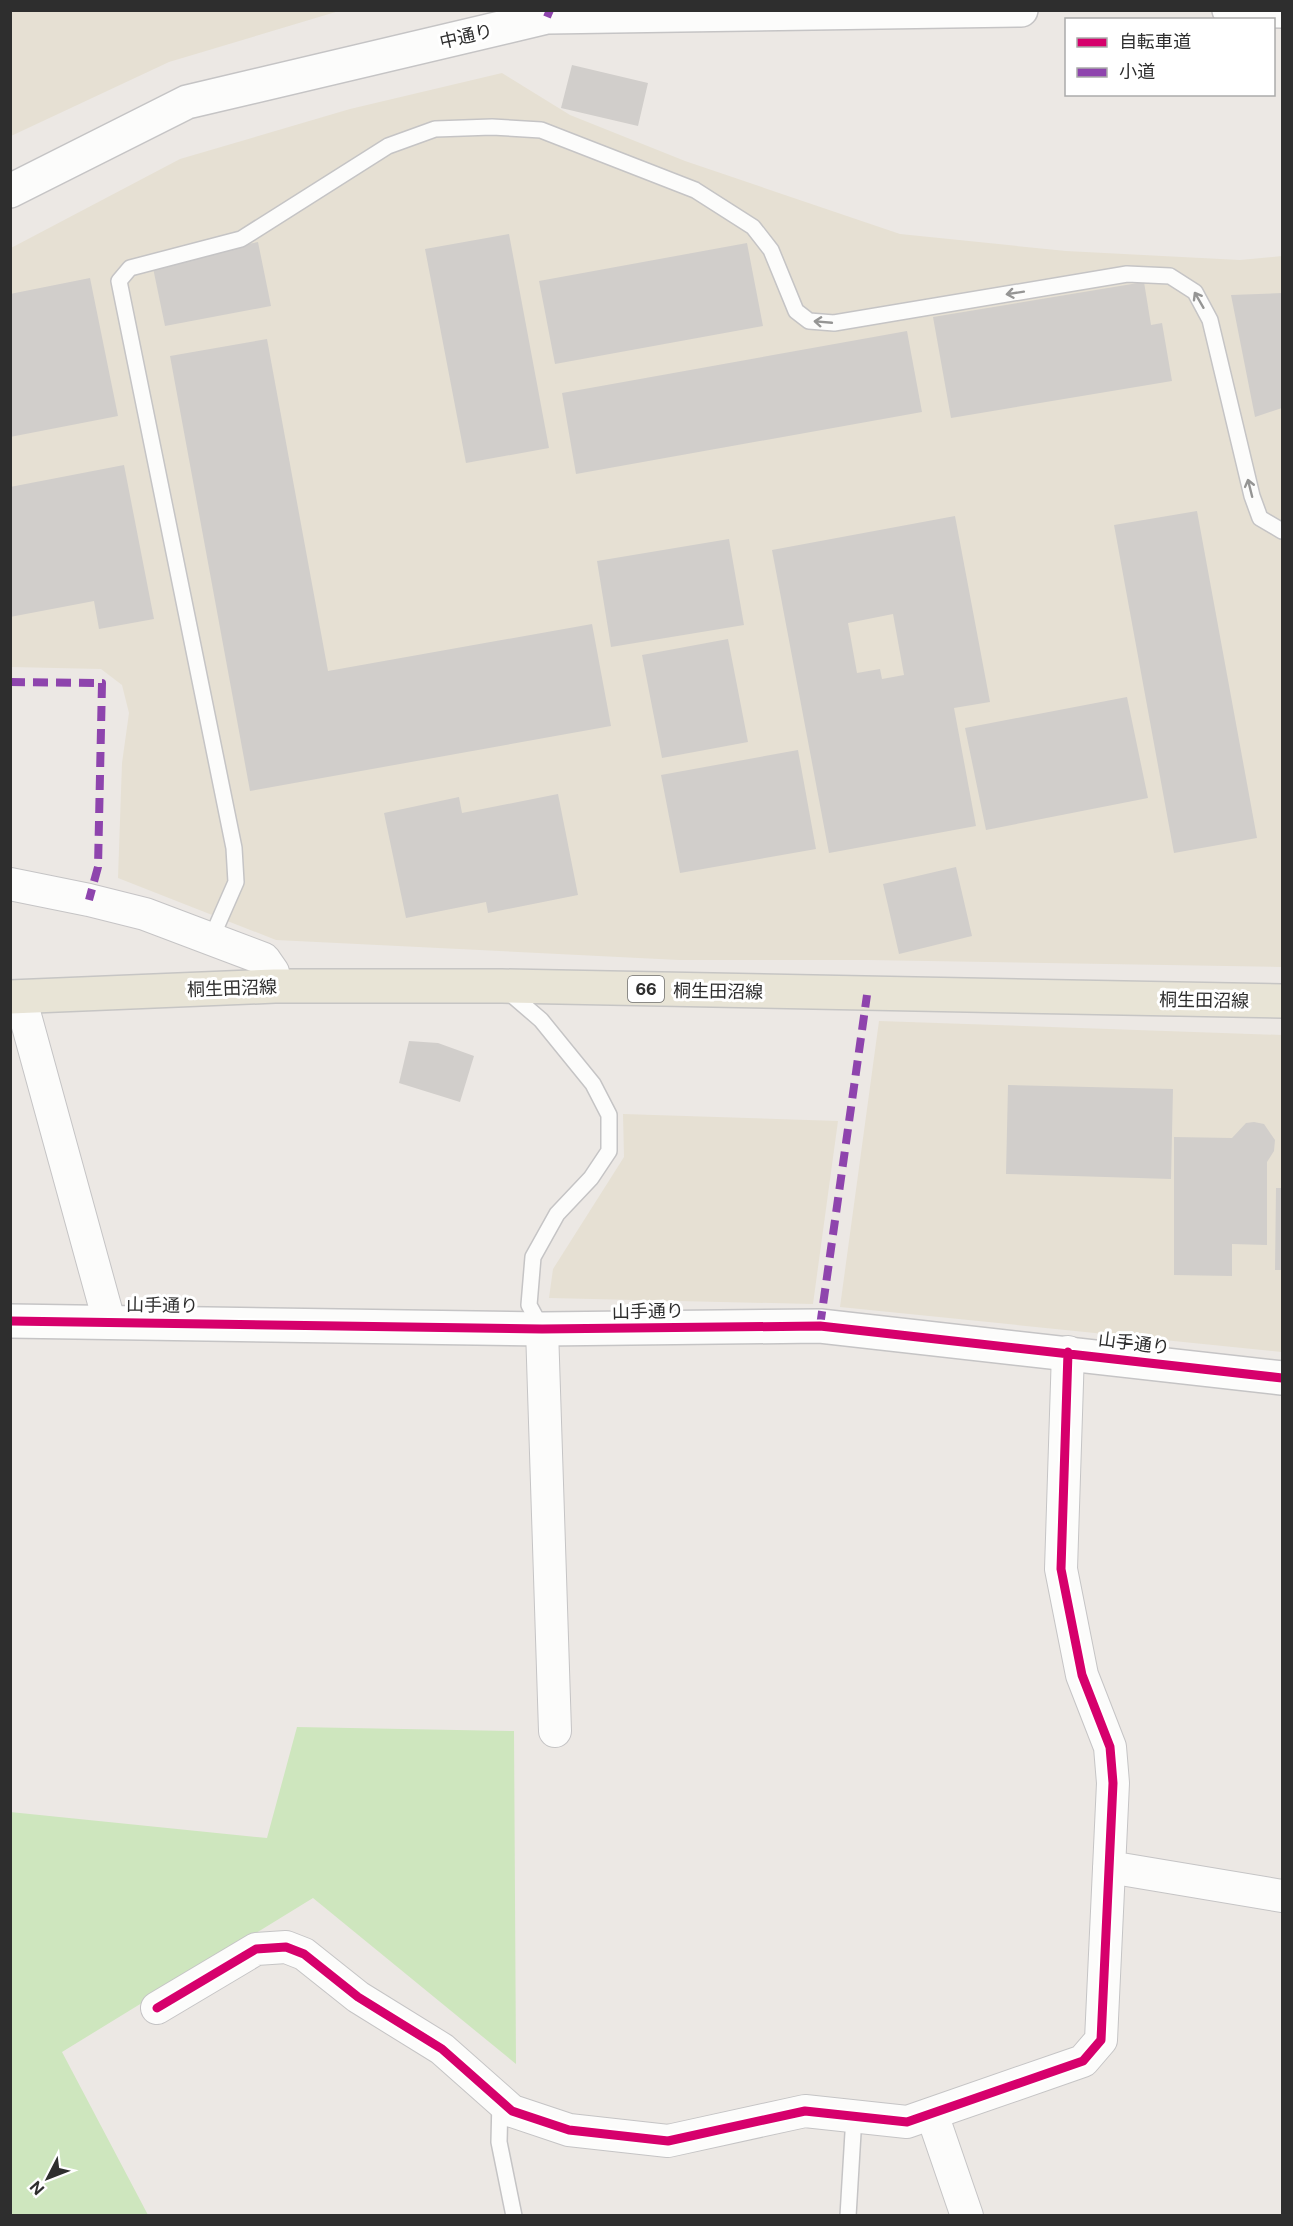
<svg xmlns="http://www.w3.org/2000/svg" width="1293" height="2226" font-family="'Public Sans','Noto Sans JP',sans-serif">
<style>
.education{fill:#e6e0d3}
.green{fill:#cee6be}
.building{fill:#d1cecb;fill-rule:evenodd}
.lines{fill:none;stroke-linecap:round;stroke-linejoin:round}
.service-casing{stroke:#c5c4c5;stroke-width:18}
.minor-casing{stroke:#c5c4c5;stroke-width:34}
.tertiary-casing{stroke:#c5c4c5;stroke-width:36}
.primary-casing{stroke:#c6c5c4;stroke-width:36}
.service{stroke:#fcfcfb;stroke-width:15}
.minor{stroke:#fcfcfb;stroke-width:32}
.tertiary{stroke:#fcfcfb;stroke-width:33}
.primary{stroke:#e8e4d6;stroke-width:33}
.quiet{stroke:#8e44ad;stroke-width:8;stroke-dasharray:15 8;stroke-linecap:butt}
.cycleway-casing{stroke:#fff;stroke-width:13}
.cycleway{stroke:#d6006c;stroke-width:9}
.oneway{stroke:#959594}
.labels{text-anchor:middle;dominant-baseline:central;stroke-width:6;stroke-linejoin:round;paint-order:stroke}
.shield{fill:#fff;stroke:#6d6d6d;stroke-width:1.5}
.shield-label{font-size:16px;font-weight:bold;fill:#2e2e2e}
.street-label{font-size:18px;fill:#2e2e2e;stroke:#fff}
</style>
<rect width="100%" height="100%" fill="#ece8e4"/>
<path class="education" d="M10,11L11,10L339,11L169,62L11,136Z
M502,73L570,115L685,161L900,234L1066,251L1240,260L1282,256V967L868,960H679L276,940L118,878L122,763L129,713L122,685L101,669L11,667V248L180,159L350,109Z
M879,1021L1282,1035V1352L840,1307Z
M623,1114L838,1121L813,1304L549,1298L553,1269L624,1157Z"/>
<path class="green" d="M297,1727L514,1731L516,2064L313,1898L62,2052L148,2215H11L10,1812L267,1838Z"/>
<path class="building" d="M572,65L648,83L638,126L561,108Z
M509,234L549,448L466,463L425,249Z
M258,242L271,306L165,326L152,263Z
M747,243L763,326L555,364L539,281Z
M90,278L118,416L10,437V294Z
M1144,282L1151,325L1162,323L1172,381L951,418L933,317Z
M1282,293V408L1255,417L1231,295Z
M907,331L922,412L576,474L562,393Z
M267,339L328,671L592,624L611,726L250,791L170,356Z
M124,465L154,619L99,629L94,601L10,617V487Z
M1197,511L1257,838L1174,853L1114,525Z
M955,516L990,702L954,708L976,826L829,853L772,550ZM893,614L904,675L882,679L880,669L857,673L848,623Z
M729,539L744,625L611,647L597,561Z
M728,639L748,742L662,758L642,655Z
M1127,697L1148,798L986,830L965,728Z
M798,750L816,849L680,873L661,775Z
M558,794L578,895L488,913L486,902L406,918L384,813L459,797L462,813Z
M956,867L972,936L899,954L883,884Z
M409,1041L438,1043L474,1056L460,1102L399,1083Z
M1008,1085L1173,1089L1171,1179L1006,1174Z
M1254,1122L1264,1124L1275,1140L1274,1151L1267,1162V1245L1232,1244V1276L1174,1275V1137L1232,1138L1246,1123Z
M1276,1188H1282V1270H1275Z"/>
<g class="lines">
<g class="service-casing">
<path id="service" d="M211,939L236,882L234,848L119,281L130,268L241,239L388,146L435,129L492,127L541,130L695,190L753,227L771,250L796,311L809,321L834,323L1127,274L1170,276L1195,292L1210,320L1252,496L1260,518L1282,531
M506,990L541,1020L593,1084L609,1115V1151L591,1178L557,1214L533,1257L529,1305L542,1329
M500,2100L499,2142L514,2216
M848,2216L854,2116"/>
</g>
<g class="minor-casing">
<path id="minor" d="M10,884L89,900L145,914L227,945L264,959L273,972L275,986
M20,997L109,1321
M542,1329L555,1731
M1109,1867L1282,1896
M157,2008L256,1949L286,1947L304,1954L358,1997L442,2049L512,2111L569,2130L668,2141L805,2111L907,2122L1083,2061L1101,2040L1113,1783L1110,1747L1082,1675L1061,1569L1068,1352
M932,2114L967,2216"/>
</g>
<g class="tertiary-casing">
<path id="tertiary" d="M1229,10L1282,11
M10,191L187,102L547,17L1021,10
M10,1321L542,1329L820,1326L1282,1378"/>
</g>
<g class="primary-casing">
<path id="primary" d="M10,997L275,986H502L1282,1001"/>
</g>
<use href="#service" class="service"/>
<use href="#minor" class="minor"/>
<use href="#tertiary" class="tertiary"/>
<use href="#primary" class="primary"/>
<path class="quiet" d="M547,17L550,10
M10,682L102,683L98,867L89,900
M820,1326L867,995"/>
<g class="cycleway-casing">
<path id="cycleway" d="M10,1321L542,1329L820,1326L1282,1378
M157,2008L256,1949L286,1947L304,1954L358,1997L442,2049L512,2111L569,2130L668,2141L805,2111L907,2122L1083,2061L1101,2040L1113,1783L1110,1747L1082,1675L1061,1569L1068,1352"/>
</g>
<use href="#cycleway" class="cycleway"/>
</g>
<defs><path id="oneway-shaft" d="M-6 0H5M1.5-3L5.5 0L1.5 3" fill="none" stroke-width="1.6" stroke-linecap="round" stroke-linejoin="round" transform="scale(1.5)"/></defs>
<g class="oneway">
<use href="#oneway-shaft" transform="translate(1015 293) rotate(171)"/>
<use href="#oneway-shaft" transform="translate(1199 300) rotate(-120)"/>
<use href="#oneway-shaft" transform="translate(823 322) rotate(-175)"/>
<use href="#oneway-shaft" transform="translate(1250 488) rotate(-104)"/>
</g>
<g class="labels">
<rect class="shield" x="628" y="976" width="36" height="26" rx="4.5"/>
<g class="shield-label">
<text x="646" y="989">66</text>
</g>
<g class="street-label">
<text transform="translate(466 36) rotate(-13)">中通り</text>
<text transform="translate(232 988) rotate(-2)">桐生田沼線</text>
<text transform="translate(718 991) rotate(1)">桐生田沼線</text>
<text transform="translate(1204 1000) rotate(1)">桐生田沼線</text>
<text transform="translate(162 1305) rotate(1)">山手通り</text>
<text transform="translate(648 1311) rotate(-1)">山手通り</text>
<text transform="translate(1134 1343) rotate(7)">山手通り</text>
</g>
</g>
<rect width="1293" height="2226" fill="none" stroke="#2e2e2e" stroke-width="24"/>
<rect x="1065" y="18" width="210" height="78" fill="#ffffff" stroke="#ababab" stroke-width="1.5"/>
<rect x="1077" y="38" width="30" height="9" fill="#d6006c" stroke="#ababab" stroke-width="1.5"/>
<text x="1119" y="48" font-size="18" fill="#2e2e2e">自転車道</text>
<rect x="1077" y="68" width="30" height="9" fill="#8e44ad" stroke="#ababab" stroke-width="1.5"/>
<text x="1119" y="78" font-size="18" fill="#2e2e2e">小道</text>
<g transform="translate(48 2178) rotate(228)" stroke="#ffffff" stroke-width="4.5" paint-order="stroke">
<path d="M0-4.5L10 22L0 15L-10 22Z" fill="#2e2e2e"/>
<text y="-9" font-size="16" font-weight="bold" text-anchor="middle" fill="#2e2e2e">N</text>
</g>
</svg>
